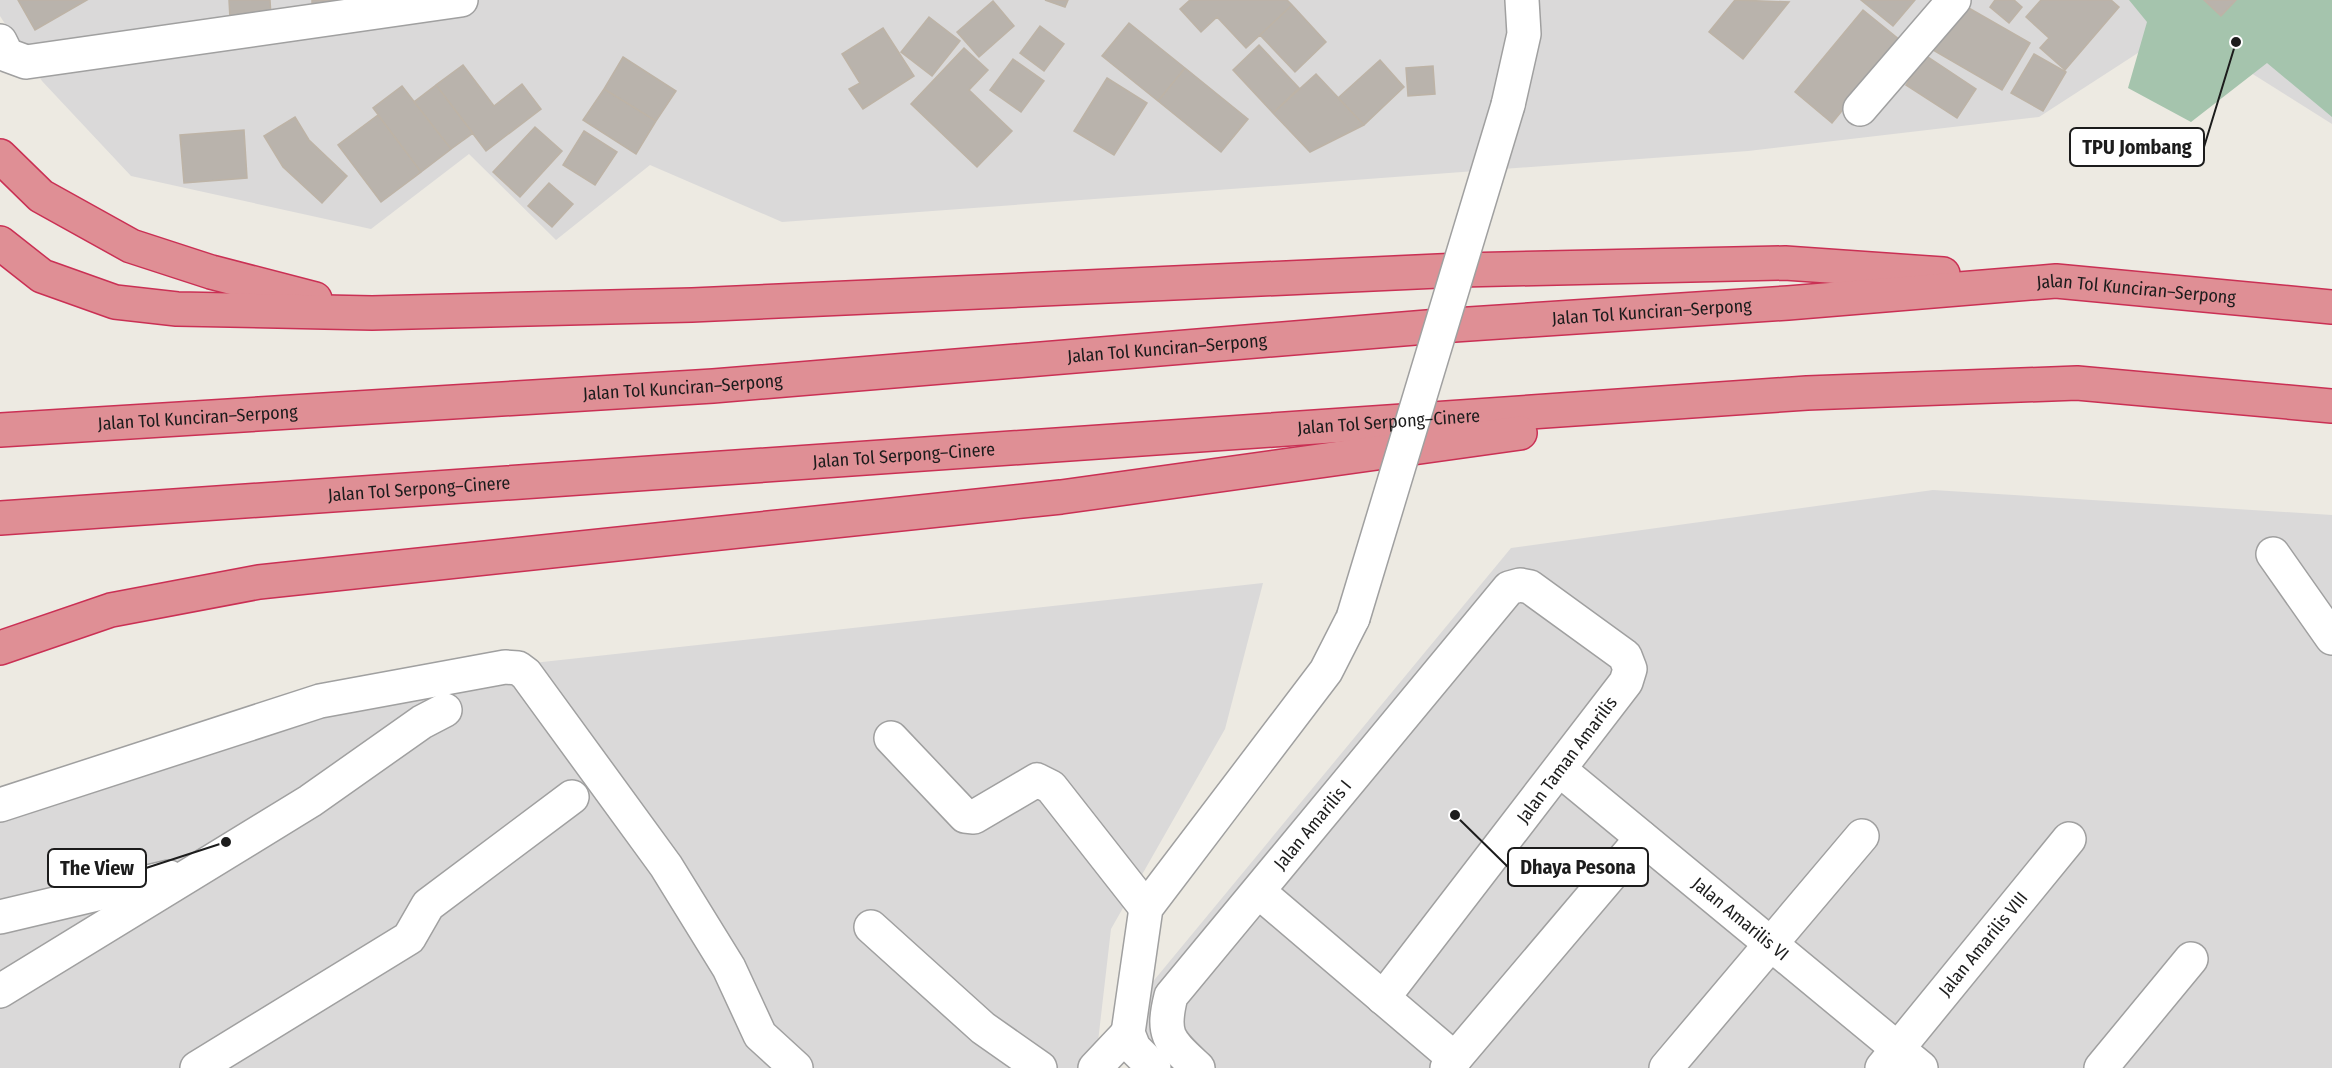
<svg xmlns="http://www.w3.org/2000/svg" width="2332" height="1068" font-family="'Fira Sans Condensed',sans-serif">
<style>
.residential{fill:#dad9d9}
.cemetery{fill:#a5c4ad}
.building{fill:#b9b3ac;stroke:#bdb3a6;stroke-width:1.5}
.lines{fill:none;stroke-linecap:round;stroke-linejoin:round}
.minor-casing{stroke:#a0a0a0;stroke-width:36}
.highway-casing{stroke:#ca3054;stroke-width:36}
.minor{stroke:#fff;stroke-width:33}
.highway{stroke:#df8f95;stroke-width:33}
.minor-bridge-casing{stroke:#a0a0a0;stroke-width:36;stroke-linecap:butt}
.minor-bridge{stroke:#fff;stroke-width:33}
.labels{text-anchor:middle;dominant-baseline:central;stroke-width:4.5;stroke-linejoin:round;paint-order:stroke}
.street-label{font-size:18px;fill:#1c1c1c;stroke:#fff}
.leader{fill:none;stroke:#1c1c1c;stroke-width:2}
.callout-dot{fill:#1c1c1c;stroke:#fff;stroke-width:2}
.callout{fill:#fff;stroke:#1c1c1c;stroke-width:2}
.callout-label{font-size:20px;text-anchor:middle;font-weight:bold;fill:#1c1c1c}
</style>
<rect width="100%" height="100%" fill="#edeae2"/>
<path class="residential" d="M0,0H2332V124L2178,27L2039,117L1748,151L782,222L650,165L556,240L469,154L371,229L131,176L42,81L0,16Z
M1933,490L2332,515V1068H1155L1138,1041L1141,996L1511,548Z
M1263,583L1225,729L1111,929L1096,1059L1105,1068H0V810L497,667Z"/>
<path class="cemetery" d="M2129,0H2332V117L2267,63L2191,122L2128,88L2147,22Z"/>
<path class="building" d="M18,0H87L35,30Z
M229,0H270L271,16L230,18Z
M312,0H336L335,6L312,4Z
M1045,0H1068L1065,7Z
M1190,0H1287L1292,5L1246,48L1217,17L1201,32L1180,9Z
M1735,0L1789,2L1743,59L1709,32Z
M1861,0H1915L1893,26Z
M1995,0H2014L2022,7L2009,23L1990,7Z
M2041,0H2111L2119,7L2065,70L2040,48L2049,38L2026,17Z
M2204,0H2236L2221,16Z
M993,1L1014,26L979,57L957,32Z
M1960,3L2030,43L2002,90L1933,50Z
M1292,5L1326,42L1295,72L1260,35Z
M1863,10L1900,40L1832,123L1795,92Z
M929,17L960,41L932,76L901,52Z
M1129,23L1185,68L1158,101L1102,56Z
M1040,26L1064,44L1044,71L1020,53Z
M883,28L914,76L863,109L849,89L860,83L842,54Z
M1259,45L1299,88L1273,113L1233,70Z
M964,48L988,70L969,90L1012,131L977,167L911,104Z
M2034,54L2066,72L2043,111L2011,93Z
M1925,55L1976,89L1957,118L1906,85Z
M623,57L676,91L656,121L604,89Z
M1013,59L1044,81L1021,112L990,90Z
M1380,60L1404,87L1364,125L1338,98Z
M463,65L494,106L522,84L541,109L486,151L436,85Z
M1433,66L1435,94L1408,96L1406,68Z
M1185,68L1248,119L1221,152L1158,101Z
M1316,74L1364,125L1310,152L1273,113Z
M1107,78L1147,103L1114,155L1074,131Z
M436,85L473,133L451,149L414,102Z
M402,86L451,149L421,172L373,108Z
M604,89L656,121L636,154L583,120Z
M378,115L421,172L381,202L338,145Z
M295,117L309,140L347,176L322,203L283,167L264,136Z
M535,127L562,151L520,197L493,172Z
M244,130L247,178L184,183L180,135Z
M584,131L617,152L595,185L563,165Z
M549,183L573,204L552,227L528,206Z"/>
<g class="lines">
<g class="minor-casing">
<g id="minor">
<path d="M0,41L7,55L26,62L461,0"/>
<path d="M1508,105L1524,34L1522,0"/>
<path d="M1860,109L1954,0"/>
<path d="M2273,554L2332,638"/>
<path d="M891,738L965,816L974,817L1037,780L1051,787L1146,908"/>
<path id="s1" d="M1560,770L1921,1068"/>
<path d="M0,805L320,701L505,667L518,668L526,674L666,866L729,968L760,1035L796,1068"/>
<path d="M1259,892L1455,1059"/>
<path d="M0,917L169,877"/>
<path d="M871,927L983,1028L1040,1068"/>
<path d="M0,991L310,801L422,722L445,710"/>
<path d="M197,1068L409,938L428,905L572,797"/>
<path d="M1095,1068L1128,1033"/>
<path d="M1154,1068L1134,1048L1128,1033L1146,908L1326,671L1353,618"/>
<path id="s2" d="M1198,1068C1169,1041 1161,1036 1171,996L1509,588L1520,585L1530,587L1625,656L1630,669L1626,682L1383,998"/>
<path d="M1447,1068L1642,838"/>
<path d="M1666,1068L1862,836"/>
<path id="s3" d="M1882,1068L2069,839"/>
<path d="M2101,1068L2191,959"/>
</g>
</g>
<g class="highway-casing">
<g id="highway">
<path d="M0,156L41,196L131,246L211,272L315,299"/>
<path d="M0,243L42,276L115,302L177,309L372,313L692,305L1460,270L1785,263L1943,274"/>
<path id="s4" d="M0,430L713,386L1439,326L1788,303L2056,281L2332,307"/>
<path id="s5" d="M0,518L1807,393L2077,383L2332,406"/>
<path d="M0,648L111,610L259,582L1061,497L1520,433"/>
</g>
</g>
<use href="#minor" class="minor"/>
<use href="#highway" class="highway"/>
<g class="minor-bridge-casing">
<path id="minor-bridge" d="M1353,618L1508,105"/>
</g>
<use href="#minor-bridge" class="minor-bridge"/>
</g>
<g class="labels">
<g class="street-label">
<text stroke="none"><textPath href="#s4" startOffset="2142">Jalan Tol Kunciran–Serpong</textPath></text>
<text stroke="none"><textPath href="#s4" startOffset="1656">Jalan Tol Kunciran–Serpong</textPath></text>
<text stroke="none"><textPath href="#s4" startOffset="1170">Jalan Tol Kunciran–Serpong</textPath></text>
<text stroke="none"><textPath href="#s4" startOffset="684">Jalan Tol Kunciran–Serpong</textPath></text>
<text stroke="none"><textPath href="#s4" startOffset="198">Jalan Tol Kunciran–Serpong</textPath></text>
<text stroke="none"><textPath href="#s5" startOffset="1392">Jalan Tol Serpong–Cinere</textPath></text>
<text stroke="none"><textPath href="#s5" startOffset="906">Jalan Tol Serpong–Cinere</textPath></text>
<text stroke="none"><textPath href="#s5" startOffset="420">Jalan Tol Serpong–Cinere</textPath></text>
<text transform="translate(1567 760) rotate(-53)">Jalan Taman Amarilis</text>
<text stroke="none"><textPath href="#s2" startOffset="306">Jalan Amarilis I</textPath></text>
<text stroke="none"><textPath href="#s1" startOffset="234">Jalan Amarilis VI</textPath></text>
<text stroke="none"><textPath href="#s3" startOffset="160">Jalan Amarilis VIII</textPath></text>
</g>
</g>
<path class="leader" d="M2236 42L2204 147M1455 815L1508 867M226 842L146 868"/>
<g class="callout-dot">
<circle cx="2236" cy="42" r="6"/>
<circle cx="1455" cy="815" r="6"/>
<circle cx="226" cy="842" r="6"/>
</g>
<g class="callout">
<rect x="2070" y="128" width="134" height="38" rx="6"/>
<rect x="1508" y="848" width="140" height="38" rx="6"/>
<rect x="48" y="849" width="98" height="38" rx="6"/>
</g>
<g class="callout-label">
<text x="2137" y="154">TPU Jombang</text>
<text x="1578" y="874">Dhaya Pesona</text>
<text x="97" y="875">The View</text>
</g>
</svg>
